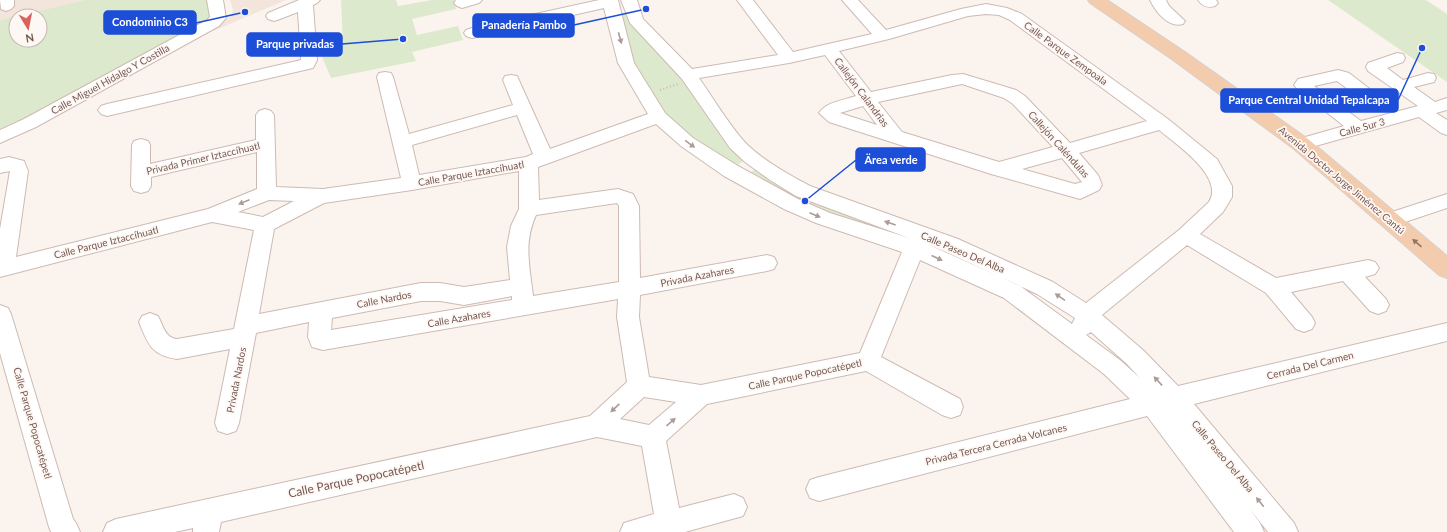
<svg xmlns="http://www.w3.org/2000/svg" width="1447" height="532" font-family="Lato,sans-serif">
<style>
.residential{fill:#f3e4dc}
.green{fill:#dde9cc}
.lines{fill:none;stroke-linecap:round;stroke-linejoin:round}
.minor-casing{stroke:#cdbab3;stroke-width:2}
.major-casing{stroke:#d9d0ce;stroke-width:2}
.path{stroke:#d4b3aa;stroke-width:2;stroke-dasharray:1 2.5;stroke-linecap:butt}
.minor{fill:#fff;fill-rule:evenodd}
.major{fill:#f3ccad;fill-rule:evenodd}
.oneway{fill:#ad9b97}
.oneway2{fill:#957568}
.labels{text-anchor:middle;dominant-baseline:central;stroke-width:3.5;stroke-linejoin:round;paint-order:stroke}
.street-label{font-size:10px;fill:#765851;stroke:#fef8f4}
.near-street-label{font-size:12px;fill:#765851;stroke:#fef8f4}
.leader{fill:none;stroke:#1d4ed8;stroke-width:1.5}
.callout-dot{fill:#1d4ed8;stroke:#fef8f4;stroke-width:1.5}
.callout{fill:#1d4ed8;stroke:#1d4ed8;stroke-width:1.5}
.callout-label{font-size:11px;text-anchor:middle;font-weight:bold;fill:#fff}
</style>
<rect width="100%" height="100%" fill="#fbf4ee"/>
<path class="residential" d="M0,0H85L0,20Z
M230,0H286L213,31L231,16L233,9Z"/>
<path class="green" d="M85,0H215L218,18L0,137V20L16,16V40H40V16H17Z
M341,0H396L398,6L432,0H454L456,9L412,19L417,35L458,26L463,40L412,52L416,61L331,78L320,52L343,46Z
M1328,0H1426L1447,14V82Z
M630,13L679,71L745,160L733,168L687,138L647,96L628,63L617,15Z
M758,167L913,236L909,244L860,228L746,176Z"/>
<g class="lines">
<g class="minor-casing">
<path id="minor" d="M0,0H14V6L11,9L6,11L1,9Z
M207,0H223L226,18L219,26L36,127L0,143V130L24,119L207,20L210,17Z
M299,0H320L317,3L313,5L317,60L313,68L107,116L101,114L98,110L101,106L107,104L301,60L298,12L280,19L274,21L268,19L266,16L268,13Z
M456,0H482L479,3L462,8L457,6L454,3Z
M599,0H618L634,63L665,113L693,138L738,166L798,199L830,213L909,238L796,196L770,180L745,162L730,148L682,79L630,23L621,0H637L643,19L692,69L778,55L737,0H753L793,52L872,34L842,0H858L886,30L961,9L986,4L1007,8L1022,14L1168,119L1217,159L1232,186V197L1223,212L1200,234L1276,278L1368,260L1375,262L1379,268L1375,274L1365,277L1386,299L1389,305L1386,311L1378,314L1370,311L1343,281L1291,292L1312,317L1315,323L1312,329L1304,332L1296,329L1266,293L1187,245L1102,315L1143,350L1178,386L1447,323V341L1194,404L1294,523L1298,532H1268L1249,508L1260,523L1264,532H1234L1147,416L819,501L810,498L806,489L810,480L819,477L1130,399L1104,374L1004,298L920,260L881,357L960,399L963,407L960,415L951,418L942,415L866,371L707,404L666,441L679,508L734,494L743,498L747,507L743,516L685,532H620L624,523L654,514L642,446L597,437L221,522L219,532H193V528L175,532H103L107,523L116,519L590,416L627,382L617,317L618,299L323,350L312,347L308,337L309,322L256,333L239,423L236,431L227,434L218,431L215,423L230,349L177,359C151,355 148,344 139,322L142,316L150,313L158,316C163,325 165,338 177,339L234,329L254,230L212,222L0,277V229L10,171L0,173V159L9,157L24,161L28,171L16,257L208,209L257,189V152L151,177V186L148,191L141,193L134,191L131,186L132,145L134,141L141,139L148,141L150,145V164L256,140V115L259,111L265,109L271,111L274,115L276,187L323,189L401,178L377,77L379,73L385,72L391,73L393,77L409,134L513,105L503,80L505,76L511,75L517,76L550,149L648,114L618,63L604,8L472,38L466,36L464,33L466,30L472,28ZM986,14L999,15L1010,20L1147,121L1070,143L1025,96L1016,90L963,74L952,75L871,92L839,51L889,39L968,16ZM825,55L856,96C844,100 826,102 819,113L829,122L991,174L1080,199L1099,190L1102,185L1098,175L1079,153L1159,130C1176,144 1225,177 1209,202L1179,230L1086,303L1053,282L958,239L810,186C789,175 757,157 742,139C726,120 713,98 699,78L789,63ZM962,84L1004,98L1013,104L1053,147L999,162L902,132L878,102ZM863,106L877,125L840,113ZM517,115L533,154L526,157L419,175L412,145ZM656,124L681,146L724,176L784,209L816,223L902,252L860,353L701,385L649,377L639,317L640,295L767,271L774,269L777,263L774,257L767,255L640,278L639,206L633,194L618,189L539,200L538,167ZM1062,158L1082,182L1075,184L1022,169ZM519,171V209L511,226L507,247L510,280L464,287L440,283H421L259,314L274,229L324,203L412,190ZM269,200L294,201L263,217L238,212ZM617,203L619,206V282L533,296C530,268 523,243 536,215ZM927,244L944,251L1037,294L1075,318L1072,324L1020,286ZM512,296V300L331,330L332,318L421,301H440L464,305ZM1091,332L1127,364L1140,378L1120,360L1086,335ZM644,397L676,402L649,425L620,419Z
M1150,0H1166L1169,6L1185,21L1183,24C1168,28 1156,12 1150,0Z
M1198,0H1216L1218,3L1215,6C1208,8 1203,7 1198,0Z
M1397,53L1403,54L1405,58L1403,62L1387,68L1403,80L1428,73L1434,74L1436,78L1434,82L1414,87L1435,102L1447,98V110L1436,113L1447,120V135L1441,133L1419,117L1301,150L1295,148L1292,144L1295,140L1344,126L1297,89L1294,85L1298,79L1338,70L1349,73L1371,90L1374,94L1370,100L1342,107L1361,121L1418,106L1368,71L1366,67L1368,63ZM1337,81L1353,93L1331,99L1314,86Z
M1447,194V208L1390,227L1383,225L1380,220L1383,215Z
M0,305L8,308L11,314L73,519L76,523L80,532H51L49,527L0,353Z"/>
</g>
<g class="major-casing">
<path id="major" d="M1088,0H1107L1185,52L1308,139L1447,256V278L1439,275L1294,149L1173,60L1090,3Z"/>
</g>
<path class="path" d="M660,90L678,84"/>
<use href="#minor" class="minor"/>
<use href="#major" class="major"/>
</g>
<defs><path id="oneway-solid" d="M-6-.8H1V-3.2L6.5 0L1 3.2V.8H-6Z"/></defs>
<g class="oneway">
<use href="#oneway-solid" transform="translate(620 38) rotate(75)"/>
<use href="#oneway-solid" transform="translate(690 144) rotate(36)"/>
<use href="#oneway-solid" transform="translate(244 202) rotate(158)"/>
<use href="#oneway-solid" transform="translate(815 215) rotate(23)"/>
<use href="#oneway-solid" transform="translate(890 223) rotate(-161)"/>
<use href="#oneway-solid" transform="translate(937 258) rotate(25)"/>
<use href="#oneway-solid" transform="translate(1060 297) rotate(-146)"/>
<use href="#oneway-solid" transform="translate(1158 381) rotate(-133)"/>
<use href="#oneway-solid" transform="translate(615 408) rotate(137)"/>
<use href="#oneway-solid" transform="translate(671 422) rotate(-41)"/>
<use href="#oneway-solid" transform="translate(1260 502) rotate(-129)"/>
</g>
<use class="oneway2" href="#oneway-solid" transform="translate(1417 243) rotate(-139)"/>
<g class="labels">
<g class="street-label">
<text transform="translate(1066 53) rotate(36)">Calle Parque Zempoala</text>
<text transform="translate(110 79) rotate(-29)">Calle Miguel Hidalgo Y Costilla</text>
<text transform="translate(862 92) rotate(53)">Callejón Calandrias</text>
<text transform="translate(1362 127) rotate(-15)">Calle Sur 3</text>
<text transform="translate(1059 144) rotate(48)">Callejón Caléndulas</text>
<text transform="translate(203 158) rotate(-13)">Privada Primer Iztaccíhuatl</text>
<text transform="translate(471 173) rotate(-10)">Calle Parque Iztaccíhuatl</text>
<text transform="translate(1342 180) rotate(40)">Avenida Doctor Jorge Jiménez Cantú</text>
<text transform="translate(106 242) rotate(-14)">Calle Parque Iztaccíhuatl</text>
<text transform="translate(963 252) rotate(23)">Calle Paseo Del Alba</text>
<text transform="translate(697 276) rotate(-11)">Privada Azahares</text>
<text transform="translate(384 299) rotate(-11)">Calle Nardos</text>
<text transform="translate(459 318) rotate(-10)">Calle Azahares</text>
<text transform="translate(1310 365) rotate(-14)">Cerrada Del Carmen</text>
<text transform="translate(805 374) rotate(-12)">Calle Parque Popocatépetl</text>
<text transform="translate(236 380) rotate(-79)">Privada Nardos</text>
<text transform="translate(33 423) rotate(74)">Calle Parque Popocatépetl</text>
<text transform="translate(996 444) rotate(-14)">Privada Tercera Cerrada Volcanes</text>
<text transform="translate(1223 456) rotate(50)">Calle Paseo Del Alba</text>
</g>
<g class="near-street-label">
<text transform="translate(356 479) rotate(-12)">Calle Parque Popocatépetl</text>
</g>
</g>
<path class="leader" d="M245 12L196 23M646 9L574 25M403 39L342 44M1422 48L1398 100M805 201L856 160"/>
<g class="callout-dot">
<circle cx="245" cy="12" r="4"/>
<circle cx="646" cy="9" r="4"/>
<circle cx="403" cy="39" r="4"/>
<circle cx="1422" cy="48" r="4"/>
<circle cx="805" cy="201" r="4"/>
</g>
<g class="callout">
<rect x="104" y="11" width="92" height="23" rx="4"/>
<rect x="473" y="14" width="101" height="23" rx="4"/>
<rect x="247" y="33" width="95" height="23" rx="4"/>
<rect x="1221" y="89" width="177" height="23" rx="4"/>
<rect x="856" y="148" width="69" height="23" rx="4"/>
</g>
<g class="callout-label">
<text x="150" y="26">Condominio C3</text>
<text x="524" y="29">Panadería Pambo</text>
<text x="295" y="48">Parque privadas</text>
<text x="1309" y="104">Parque Central Unidad Tepalcapa</text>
<text x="891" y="164">Ärea verde</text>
</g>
<g transform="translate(28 28) rotate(170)"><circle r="19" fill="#fef8f4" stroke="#c8b8b3"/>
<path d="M0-3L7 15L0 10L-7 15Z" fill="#d9645f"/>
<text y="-6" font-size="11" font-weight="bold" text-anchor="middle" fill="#765851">N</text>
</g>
</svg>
